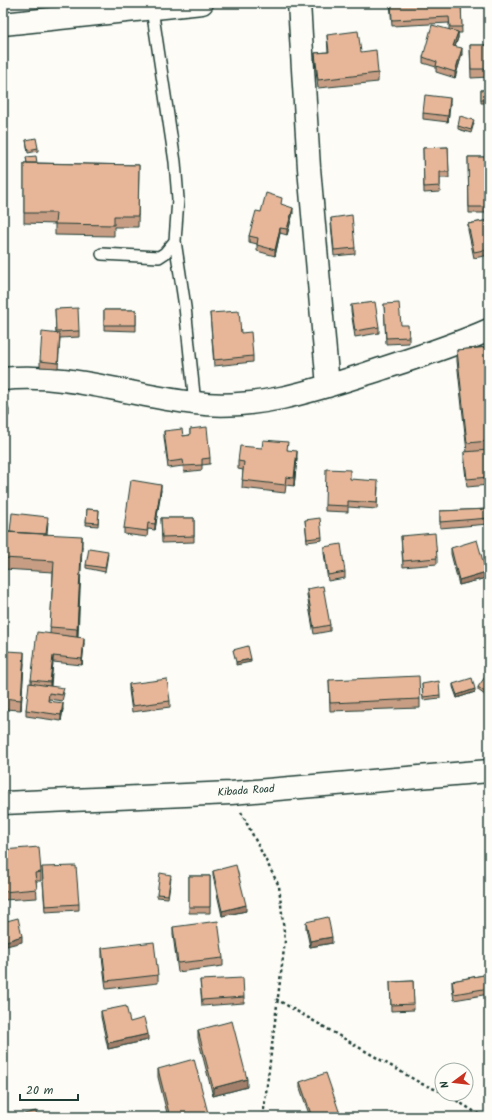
<svg xmlns="http://www.w3.org/2000/svg" width="492" height="1120" font-family="Kalam,sans-serif">
<style>
.lines{fill:none;stroke-linecap:round;stroke-linejoin:round}
.lane-casing{stroke:#1f3d34;stroke-width:14}
.street-casing{stroke:#1f3d34;stroke-width:25}
.secondary-casing{stroke:#1f3d34;stroke-width:25}
.path{stroke:#1f3d34;stroke-width:2.5;stroke-dasharray:3 3;stroke-linecap:butt}
.lane{stroke:#fdfcf7;stroke-width:11}
.street{stroke:#fdfcf7;stroke-width:22}
.secondary{stroke:#fdfcf7;stroke-width:22}
.wall{fill:#c79d84;stroke:#1f3d34}
.shaded-wall{fill:#a27f6b;stroke:#1f3d34}
.building{fill:#e7b699;stroke:#1f3d34}
.labels{text-anchor:middle;dominant-baseline:central;stroke-width:3;stroke-linejoin:round;paint-order:stroke}
.street-label{font-size:11px;fill:#1f3d34;stroke:#fdfcf7}
</style>
<rect width="100%" height="100%" fill="#fdfcf7"/>
<filter id="ink" filterUnits="userSpaceOnUse"><feTurbulence type="fractalNoise" baseFrequency=".025" numOctaves="2"/><feDisplacementMap in="SourceGraphic" scale="8" xChannelSelector="R" yChannelSelector="G"/><feConvolveMatrix kernelMatrix="1 2 1 2 8 2 1 2 1" color-interpolation-filters="sRGB"/></filter>
<g filter="url(#ink)">
<g class="lines">
<g class="lane-casing">
<path id="lane" d="M175,241L185,307L195,404
M102,254L159,257L165,253L175,241L178,199L175,162L152,9"/>
</g>
<g class="street-casing">
<path id="street" d="M299,3L309,168L328,386
M3,24L202,3
M3,379C69,372 130,396 195,403C257,411 319,389 378,370C415,358 453,346 489,330"/>
</g>
<g class="secondary-casing">
<path id="secondary" d="M3,803L231,793L489,771"/>
</g>
<path class="path" d="M241,812L279,886L285,941L263,1117
M276,999L422,1084L442,1092
M446,1094L483,1117"/>
<use href="#lane" class="lane"/>
<use href="#street" class="street"/>
<use href="#secondary" class="secondary"/>
</g>
<path class="wall" d="M390,3H461L462,33H458V38L455,47L462,54L455,78L436,72V67L423,63V57L449,30V23L392,26Z
M487,26H489V77L471,78L470,45H487Z
M327,35L361,52L378,73V82L318,88L315,61V53L328,52Z
M481,90H489V103H481Z
M450,104L448,122L423,119V113Z
M474,123L471,133L458,129V126Z
M26,140L38,148V151L28,153Z
M448,147L449,178H440V192L424,193L423,148Z
M26,157L37,163L139,165L138,227H114V236L55,235V224L24,223V163H27Z
M468,157H489V213H469Z
M282,205L293,213L287,235L280,233L275,256L257,251V244L249,242V236L261,212Z
M331,218L355,248V254L334,256L331,224Z
M489,220V255L474,258L468,230V224Z
M384,304L409,337V343L386,344Z
M351,305L379,327V333L355,337L351,311Z
M55,309L79,331V337L60,338L58,368L40,367V361L56,333Z
M104,310H136V331L104,330Z
M210,313L253,356V362L214,366Z
M489,347V485L467,487L464,461V452H467L457,361V350Z
M190,429L210,458V464L202,465V470L184,472L183,466L168,468L164,437V431L183,436L190,435Z
M288,450L297,459L294,486L286,485L285,493L242,488L243,470L238,469V461Z
M350,479L378,487L377,509L348,507V512L325,511V505Z
M161,490L155,530L148,529L147,537L124,534V528Z
M87,509L99,510L98,526L86,525Z
M489,509V524L440,528V511Z
M161,518H194V542L162,543Z
M305,520L322,537V540L307,542Z
M48,522L47,534L82,546L78,637L84,643L82,665L53,662L51,686L64,693L62,701L49,699L48,701L63,709L61,721L26,716V710L31,683V680L50,634L53,572L3,569V532H10Z
M401,536L437,558V564L403,567Z
M324,547L345,572V578L328,581L324,553Z
M451,548L486,578L459,585L451,554Z
M108,554L105,572L86,568V565Z
M307,589L330,625V631L314,634L307,595Z
M3,623L7,633L6,651L24,663L21,710L3,709Z
M489,676V698L478,690V687Z
M329,680L420,699V708L330,711Z
M129,684L170,701V707L132,712L129,690Z
M422,684L440,695V698L423,700Z
M453,684L475,692L457,698L453,687Z
M3,850L41,872V881H36L37,898L3,900Z
M42,867L79,904V910L45,912Z
M213,871L246,911L222,916L213,876Z
M189,876H210V913H189Z
M171,878L168,898L157,897V894Z
M306,922L332,943L310,947L306,928Z
M173,927L223,958V966L178,972L173,935Z
M102,948L158,975V983L106,989L102,957Z
M489,974V994L454,1000L452,987V981Z
M200,980L244,997V1003L202,1006Z
M413,981L414,1010L391,1011L390,982Z
M101,1011L130,1022L148,1040L108,1049L101,1017Z
M198,1030L247,1087L213,1096L198,1038Z
M158,1069L209,1117H168L158,1077Z
M300,1082L341,1117H310L300,1088Z"/>
<path class="shaded-wall" d="M458,32V38L453,52V46Z
M462,48V54L455,78V72Z
M450,98V104L448,122V116Z
M293,208V213L287,235V229Z
M280,228V233L275,256V250Z
M9,410V416L3,418V412Z
M297,451V459L294,486V478Z
M161,485V490L155,530V524Z
M82,536V546L77,639V629Z
M486,572V578L459,585V580Z
M7,623V633L6,662V651Z
M84,638V643L82,665V659Z
M24,652V663L21,710V700Z
M53,656V662L50,688V682Z
M251,659V662L236,665V662Z
M475,689V692L457,698V695Z
M63,703V709L61,721V715Z
M246,905V911L222,916V911Z
M22,936V942L3,947V942Z
M332,937V943L310,947V941Z
M148,1034V1040L108,1049V1043Z
M247,1079V1087L213,1096V1088Z"/>
<path class="building" d="M391,3H461L462,27H450L449,17L392,20Z
M432,25L458,32L453,46L462,48L455,72L436,66L437,62L423,57Z
M487,26H489V69H471L470,45H488Z
M358,31L361,52L376,50L378,73L318,80L315,53L329,52L327,35Z
M481,90H489V100H481Z
M425,95L450,98L448,116L423,113Z
M460,116L474,120L471,130L458,126Z
M36,138L38,148L28,150L26,140Z
M448,147L449,172H440V186L424,187L423,148Z
M36,156L37,163H27L26,157Z
M468,157H489V207H469Z
M24,163L139,165L138,216H114V225L55,224L56,213H24Z
M266,193L282,198L281,204L293,208L287,229L280,228L275,250L257,245L258,238L249,236L256,211L261,212Z
M352,215L355,248L334,250L331,218Z
M489,220V249L474,252L468,224Z
M375,302L379,327L355,331L351,305Z
M399,303L401,325H408L409,337L386,338L384,304Z
M78,308L79,331L56,332L55,309Z
M104,310H136V325H104Z
M239,311L241,333L251,332L253,356L214,360L210,313Z
M42,332L60,334L58,363L40,361Z
M489,347V441L467,443L457,350Z
M3,391H4L9,410L3,412Z
M207,427L210,458L202,459V465L184,466L183,460L168,462L164,431L182,429L183,436L190,435V429Z
M263,440L288,442L287,450L297,451L294,478L286,477L285,485L242,480L244,462L238,461L240,446L262,448Z
M489,450V477L467,479L464,452Z
M326,469L350,470V479L378,481L377,503L348,501V506L325,505Z
M131,480L161,485L155,524L148,523L147,531L124,528Z
M87,509L99,510L98,523L86,522Z
M489,509V518L440,522V511Z
M12,513L48,517L46,534L10,532Z
M161,518H194V536L162,537Z
M320,518L322,537L307,539L305,520Z
M3,532L82,536L77,629L50,627L54,561L3,558Z
M435,533L437,558L403,561L401,536Z
M477,540L486,572L459,580L451,548Z
M341,544L345,572L328,575L324,547Z
M89,548L108,551L105,568L86,565Z
M323,586L330,625L314,628L307,589Z
M3,623H7L6,651L24,652L21,700L3,698Z
M37,632L84,638L82,659L53,656L50,682L31,680Z
M248,646L251,659L236,662L233,650Z
M487,674L489,676V695L478,687Z
M419,676L420,699L330,703L329,680Z
M472,678L475,689L457,695L453,684Z
M167,679L170,701L132,706L129,684Z
M439,681L440,695L423,697L422,684Z
M29,683L64,688L62,695L49,693L48,701L63,703L61,715L26,710Z
M39,847L41,872L35,873L37,889L3,892V850Z
M236,865L246,905L222,911L213,871Z
M76,866L79,904L45,906L42,867Z
M160,873L171,875L168,895L157,894Z
M189,876H210V907H189Z
M328,917L332,937L310,941L306,922Z
M18,918L22,936L3,942V922Z
M218,921L223,958L178,963L173,927Z
M154,942L158,975L106,981L102,948Z
M489,974V988L454,994L452,981Z
M243,978L244,997L202,1000L200,980Z
M413,981L414,1004L391,1005L390,982Z
M126,1006L130,1022L144,1018L148,1034L108,1043L101,1011Z
M232,1021L247,1079L213,1088L198,1030Z
M194,1059L209,1117H170L158,1069Z
M326,1073L341,1117H312L300,1082Z
M36,1111L37,1117H21L20,1115Z"/>
</g>
<g class="labels">
<g class="street-label">
<text transform="translate(246 791) rotate(-4)">Kibada Road</text>
</g>
</g>
<rect width="492" height="1120" fill="none" stroke="#fdfcf7" stroke-width="16"/>
<rect x="8" y="8" width="476" height="1104" fill="none" stroke="#1f3d34" stroke-width="1.5" filter="url(#ink)"/>
<g transform="translate(454 1082) rotate(255)"><circle r="19" fill="#fdfcf7" stroke="#a4b0a9"/>
<path d="M0-3L7 15L0 10L-7 15Z" fill="#c8321e"/>
<text y="-6" font-size="11" font-weight="bold" text-anchor="middle" fill="#1f3d34">N</text>
</g>
<path d="M20 1094v6h58v-6" fill="none" stroke="#1f3d34" stroke-width="2"/>
<text x="26" y="1094" font-size="12" fill="#1f3d34" stroke="#fdfcf7" stroke-width="3" paint-order="stroke">20 m</text>
</svg>
